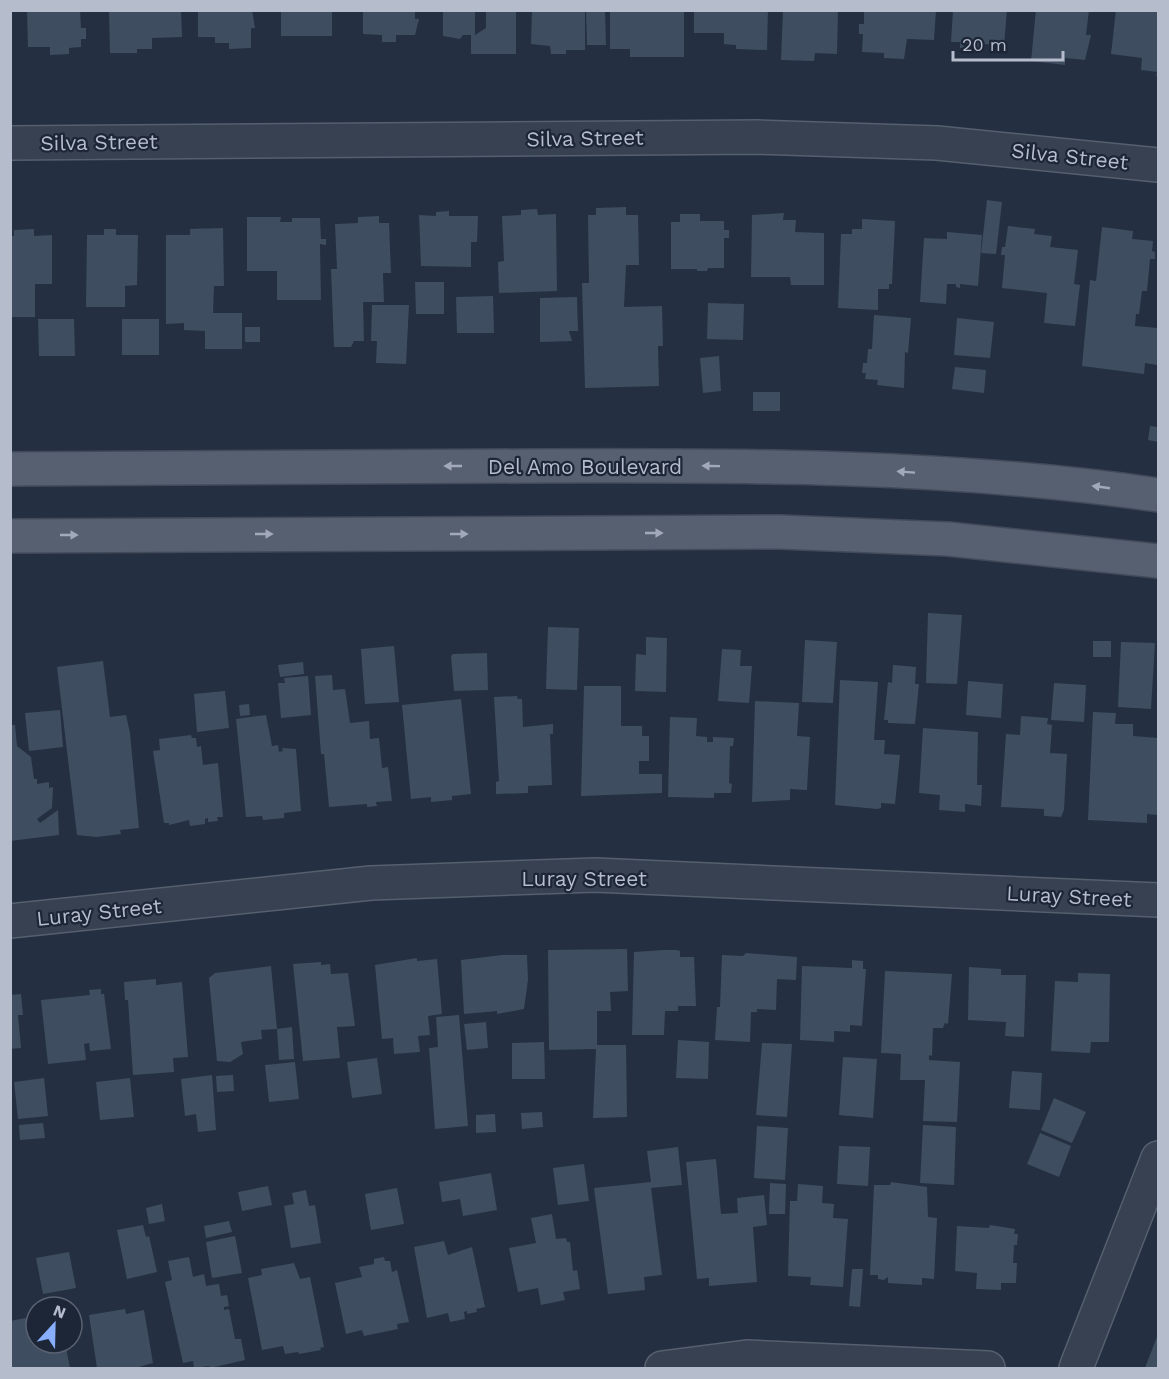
<svg xmlns="http://www.w3.org/2000/svg" width="1169" height="1379" font-family="'Work Sans',sans-serif">
<style>
.building{fill:#3f4d61}
.lines{fill:none;stroke-linecap:round;stroke-linejoin:round}
.street-casing{stroke:#565f6e;stroke-width:36}
.primary-casing{stroke:#424a5a;stroke-width:36}
.street{stroke:#384151;stroke-width:33}
.primary{stroke:#566071;stroke-width:33}
.oneway{fill:#a2aab9}
.labels{text-anchor:middle;dominant-baseline:central;stroke-width:4.5;stroke-linejoin:round;paint-order:stroke}
.street-label{font-size:21px;fill:#b5bccb;stroke:#1d2636}
</style>
<rect width="100%" height="100%" fill="#242f41"/>
<path class="building" d="M27,10H80L81,28H86V39H81V47L69,48V54L50,55V47H28Z
M109,10H181L182,37L152,38V49H137V53H110Z
M198,10H252L255,28H251V48L229,49V43H215V37H198Z
M281,10H332V36H281Z
M363,10H415V19H419L415,35H396V42H382V35L363,34Z
M443,10H475V35L486,28V10H516V54H471V35H463L460,39L443,36Z
M532,10H585V50H566V54H551L550,46L531,44Z
M586,10H605L606,45H587Z
M610,10H684V57H630V49H610Z
M694,10H768L767,50L736,49V45L724,44V33H694Z
M783,10H838L837,54L815,53L814,61L781,60Z
M864,10H936L934,40L907,39L904,59L884,58V53L862,52L863,34H859V24H864Z
M953,10H1007L1004,45L982,44L981,49L960,48V42H951Z
M1036,10H1089L1086,35H1091L1085,60L1065,58V65L1031,61Z
M1116,10H1158V76H1156L1157,72L1141,70L1142,58L1111,54Z
M987,200L1002,202L996,254L981,253Z
M626,207V215H638L639,265H626L624,307L662,306L663,346H658L659,386L585,388L582,283H589L588,215H596V208Z
M537,209L538,215L556,214L557,291L499,293L498,262L504,261L502,216L521,215V210Z
M449,211V216H478L477,242H471V267L421,266L419,215L436,216V212Z
M784,213L783,220H796L795,232L824,233V285H791L790,277H751L752,215Z
M680,214H700V221H724V230H729V238H724V268H708L707,271H697V269H671V222H680Z
M379,216V223H389L391,273H383L384,302H363L364,341H354L351,347H334L331,269H337L335,224L358,223V217Z
M247,217H281L280,222H292V218H320L321,239H326V245L320,244L321,300H277V271H247Z
M862,219L895,221L892,284H889V289H878V310L838,308L841,234H852V229H862Z
M1008,226L1035,229L1034,234L1052,236L1050,247L1078,250L1074,284L1080,285L1075,326L1044,323L1047,293L1002,288L1005,255H1001L1002,247H1005Z
M1102,227L1133,231L1132,239L1153,241L1152,251L1155,252V259H1150L1147,291H1142L1139,314H1136L1135,326L1158,328V352L1157,365L1145,363L1144,374L1082,366L1090,280L1096,281Z
M223,228L224,286H214L213,313H242V349H205V331L184,330V323L166,324V235H190V229Z
M34,229V236L52,235V284H35V317H10V236H14V230Z
M104,229H116V235H138L137,285L125,286V307H86L87,235H104Z
M947,232L982,235L978,286L960,284V288L956,287V284H947L946,304L920,302L924,238L947,239Z
M415,282H444V314H416Z
M493,296L494,333H457L456,297Z
M577,297L578,331H569L572,341L540,342V298Z
M708,303L744,304L743,340L707,339Z
M372,305H409L406,364L376,363L377,341H371Z
M874,315L911,318L908,353L905,352L904,388L877,385L878,380L865,379L866,373H862L863,363H867L868,349H872Z
M957,318L994,322L990,358L954,355Z
M38,319H74L75,356H39Z
M122,319H159V355H122Z
M245,327H260V342H245Z
M719,356L721,391L703,393L700,358Z
M955,367L986,370L984,393L952,389Z
M753,392H780V411H753Z
M1150,426L1158,427V442L1148,440Z
M928,613L962,615L957,684L926,683Z
M548,627L579,628L577,690L546,689Z
M646,637L667,638L666,692L635,691L636,654L646,655Z
M805,640L837,642L833,703L802,702Z
M1093,641H1111V657H1093Z
M1121,642L1155,643L1151,709L1118,707Z
M394,646L399,702L365,704L361,649Z
M722,649L741,650L740,666H752L749,703L718,701Z
M487,653L488,690L454,691L451,656L453,654Z
M103,661L110,717L126,715L130,733L139,828L120,830L121,834L97,837L77,835L57,667Z
M303,662L304,674L280,677L278,665Z
M893,665L916,667L915,684H919L915,724L888,723V720H884L888,682L892,683Z
M332,675L333,690L345,689L350,723L369,721L370,739L379,738L382,768L388,767L392,801L376,802L377,806L367,807V804L329,807L324,754H321L315,676Z
M308,676L311,715L281,718L278,683H285L284,678Z
M840,680L878,682L874,740H885L884,754L900,755L895,804L881,803V808L877,809L835,805Z
M968,681L1003,684L1001,718L966,715Z
M1054,683L1086,685L1084,722L1051,720Z
M584,686H621V726H642V736H649V761H639V774H662V793L581,796Z
M225,691L229,728L197,732L194,694Z
M517,696L518,699H522L523,727L553,724V734H550L552,785L528,786V793L496,794V782L499,781L494,697Z
M461,699L471,794L452,796V800L431,802V797L411,799L402,705Z
M755,701L799,703L797,736L810,737L807,790L790,789V800L752,802Z
M249,704L250,715L240,716L239,705Z
M60,710L63,747L29,751L25,713Z
M1093,712L1116,713L1115,724H1133V736L1158,738V815L1147,814V823L1088,820Z
M266,715L272,746L278,745L279,752L283,751L282,748L296,749L301,811L284,813V818L263,820L262,816L246,817L236,719Z
M1021,716L1048,718L1047,724L1052,725L1050,753L1067,754L1064,810L1061,817L1044,816V809L1001,807L1006,734L1020,735Z
M670,717L697,718L696,736L707,737V742H713V737L734,738L733,746H730L729,783L732,784L731,793H714V798L668,797Z
M10,725H15L17,746L31,757L34,779H37V784L49,782V788L53,787L52,808L37,819L40,823L58,810L59,835L10,841Z
M923,728L978,732L977,785H982L981,806L965,804V812L939,810L940,795L919,793Z
M191,735L192,738H196L197,747L201,746L203,765L218,763L223,817H217L218,821L208,822V818L205,819V824L190,826L189,820L169,825V823H164L153,751L160,750L159,739Z
M627,949L628,991L610,992L611,1011H597V1045H626L627,1117L593,1118L596,1049L549,1050L548,950Z
M663,950H677L680,951V957H694L696,1006H678V1011H665L664,1035H632L634,952Z
M746,953L797,957L796,980L777,979L776,1010L757,1009V1012H751L750,1042L715,1040L717,1007H720L722,955L743,956Z
M502,955H527L528,980L524,1009L497,1014V1011L464,1014L461,960Z
M417,958V961L437,959L442,1014L428,1016L430,1035L418,1036L420,1052L394,1054L393,1038L382,1039L375,965Z
M852,960L863,961V969H866L862,1026L850,1025V1032L834,1031V1042L800,1040L802,966L852,968Z
M321,962V965L330,964L331,974L348,973L355,1026L337,1027L340,1058L303,1061L293,964Z
M271,966L277,1029L261,1030L262,1039L241,1042L243,1054L230,1062L217,1061L209,978L215,973Z
M969,967L1001,969V975H1026L1024,1037L1005,1036L1006,1022L968,1020Z
M885,971L952,974L948,1024L945,1023L943,1028H933L932,1056L929,1055V1060L960,1062L957,1122L923,1121L925,1080H900L901,1054L881,1053Z
M1078,973L1110,974L1109,1042H1091L1090,1053L1051,1051L1055,981L1078,982Z
M156,979V985L182,982L188,1057L173,1058L174,1072L133,1075L128,1000H125L124,982Z
M101,989V994H104L111,1049L90,1051L89,1043L84,1044L86,1060L48,1064L41,1000L90,995L89,990Z
M21,994L23,1015H18L21,1048L10,1049V995Z
M459,1015L468,1126L435,1129L429,1048L438,1047L436,1017Z
M486,1022L488,1048L467,1050L464,1024Z
M292,1027L294,1059L279,1060L277,1029Z
M678,1040L709,1042L708,1079L676,1078Z
M544,1042L545,1079H512V1043Z
M762,1043L792,1044L787,1117L756,1115Z
M843,1057L877,1059L873,1118L839,1115Z
M377,1058L382,1094L352,1098L347,1062Z
M295,1062L299,1099L269,1102L265,1065Z
M1012,1071L1042,1073L1040,1110L1009,1108Z
M212,1075L216,1130L198,1132L196,1114L185,1116L181,1079Z
M233,1075L234,1091L217,1092L216,1076Z
M44,1078L48,1116L18,1119L14,1082Z
M130,1078L134,1117L100,1120L96,1082Z
M1054,1098L1086,1112L1072,1143L1041,1130Z
M542,1112L543,1127L522,1129L521,1113Z
M495,1114L496,1132L476,1133V1115Z
M43,1123L45,1138L20,1140L19,1125Z
M923,1125L956,1127L954,1185L920,1183Z
M757,1126L788,1128L785,1180L754,1178Z
M1040,1133L1071,1146L1059,1177L1027,1164Z
M839,1146L870,1147L868,1186L837,1184Z
M678,1147L682,1185L651,1188L662,1275L644,1277L645,1290L608,1294L594,1188L651,1182L647,1151Z
M716,1159L721,1214L738,1213L737,1198L764,1195L767,1225L753,1227L757,1282L709,1286V1278L697,1279L686,1162Z
M584,1164L589,1201L558,1205L553,1168Z
M491,1173L497,1210L463,1216L460,1199L442,1202L439,1182Z
M891,1182L927,1187L928,1217L937,1218L934,1279L922,1278V1285L888,1283V1277L884,1280L878,1279V1275H870L874,1185H890Z
M770,1183L786,1184L785,1214H769Z
M798,1184L823,1186L822,1203L834,1204L833,1218L848,1219L843,1287L810,1285L811,1277L788,1276L790,1201H797Z
M268,1186L272,1205L242,1211L238,1192Z
M397,1188L404,1224L371,1230L365,1194Z
M306,1190L309,1206L315,1205L321,1243L291,1248L284,1206L294,1204L292,1193Z
M162,1204L165,1221L149,1224L146,1208Z
M552,1214L556,1239L566,1238L567,1242H570L573,1271L577,1270L580,1289L563,1292L565,1300L541,1305L538,1288L518,1292L509,1248L536,1243L531,1218Z
M229,1221L232,1232L206,1238L204,1226Z
M143,1225L146,1237L149,1236L157,1272L127,1279L117,1230Z
M990,1225L1015,1229L1014,1234H1018L1017,1245H1014L1013,1263H1017L1016,1283H1001V1290L976,1289L977,1273L955,1271L957,1226L989,1228Z
M235,1236L242,1273L212,1278L206,1242Z
M444,1241L448,1255L472,1247L485,1307L476,1309L477,1312L467,1314V1311L464,1312L465,1319L450,1322L448,1313L427,1318L414,1247Z
M69,1252L76,1288L43,1294L36,1258Z
M189,1257L193,1277L204,1274L206,1286L219,1284L221,1296L227,1295L229,1306L224,1307V1310L229,1309L235,1339H241L245,1360L210,1368L209,1366L194,1368L193,1361L183,1363L165,1282L172,1280L168,1261Z
M384,1257L385,1261H390L392,1272L397,1270L409,1322L397,1324L398,1329L364,1336L362,1330L346,1334L335,1283L362,1277L359,1267L374,1264V1259Z
M294,1263L300,1279L310,1277L324,1347L320,1348L321,1350L299,1354L298,1352L285,1354L283,1346L262,1350L248,1278L262,1275L261,1269Z
M852,1269H863L860,1307L849,1306Z
M125,1309L126,1314L144,1310L153,1363L135,1368H97L89,1315Z
M36,1316V1343H65L70,1368H11L10,1321Z
M1158,1334V1368H1145Z"/>
<g class="lines">
<g class="street-casing">
<path id="street" d="M10,143L757,137L937,143L1158,165
M10,921L371,883L595,875L1158,900
M662,1368L747,1357L988,1368
M1076,1368L1158,1158"/>
</g>
<g class="primary-casing">
<path id="primary" d="M10,469C184,468 357,467 530,466C740,465 950,465 1158,495
M10,536L780,532L948,539L1158,561"/>
</g>
<use href="#street" class="street"/>
<use href="#primary" class="primary"/>
</g>
<defs><path id="oneway-solid" d="M-6-.8H1V-3.2L6.5 0L1 3.2V.8H-6Z" transform="scale(1.5)"/></defs>
<g class="oneway">
<use href="#oneway-solid" transform="translate(453 466) rotate(180)"/>
<use href="#oneway-solid" transform="translate(711 466) rotate(-179)"/>
<use href="#oneway-solid" transform="translate(906 472) rotate(-176)"/>
<use href="#oneway-solid" transform="translate(1101 487) rotate(-172)"/>
<use href="#oneway-solid" transform="translate(654 533)"/>
<use href="#oneway-solid" transform="translate(264 534)"/>
<use href="#oneway-solid" transform="translate(459 534)"/>
<use href="#oneway-solid" transform="translate(69 535)"/>
</g>
<g class="labels">
<g class="street-label">
<text transform="translate(585 138) rotate(-1)">Silva Street</text>
<text transform="translate(99 142) rotate(-1)">Silva Street</text>
<text transform="translate(1070 156) rotate(6)">Silva Street</text>
<text x="585" y="466">Del Amo Boulevard</text>
<text x="584" y="878">Luray Street</text>
<text transform="translate(1069 896) rotate(3)">Luray Street</text>
<text transform="translate(99 912) rotate(-6)">Luray Street</text>
</g>
</g>
<rect width="1169" height="1379" fill="none" stroke="#b5bccb" stroke-width="24"/>
<g transform="translate(54 1325) rotate(22)"><circle r="28" fill="#1d2636" stroke="#5a6272" stroke-width="1.5"/>
<path d="M0-4.5L10 22L0 15L-10 22Z" fill="#87affe"/>
<text y="-9" font-size="16" font-weight="bold" text-anchor="middle" fill="#b5bccb">N</text>
</g>
<path d="M953 51v9h110v-9" fill="none" stroke="#b5bccb" stroke-width="3"/>
<text x="962" y="51" font-size="18" fill="#b5bccb" stroke="#1d2636" stroke-width="4.5" paint-order="stroke">20 m</text>
</svg>
